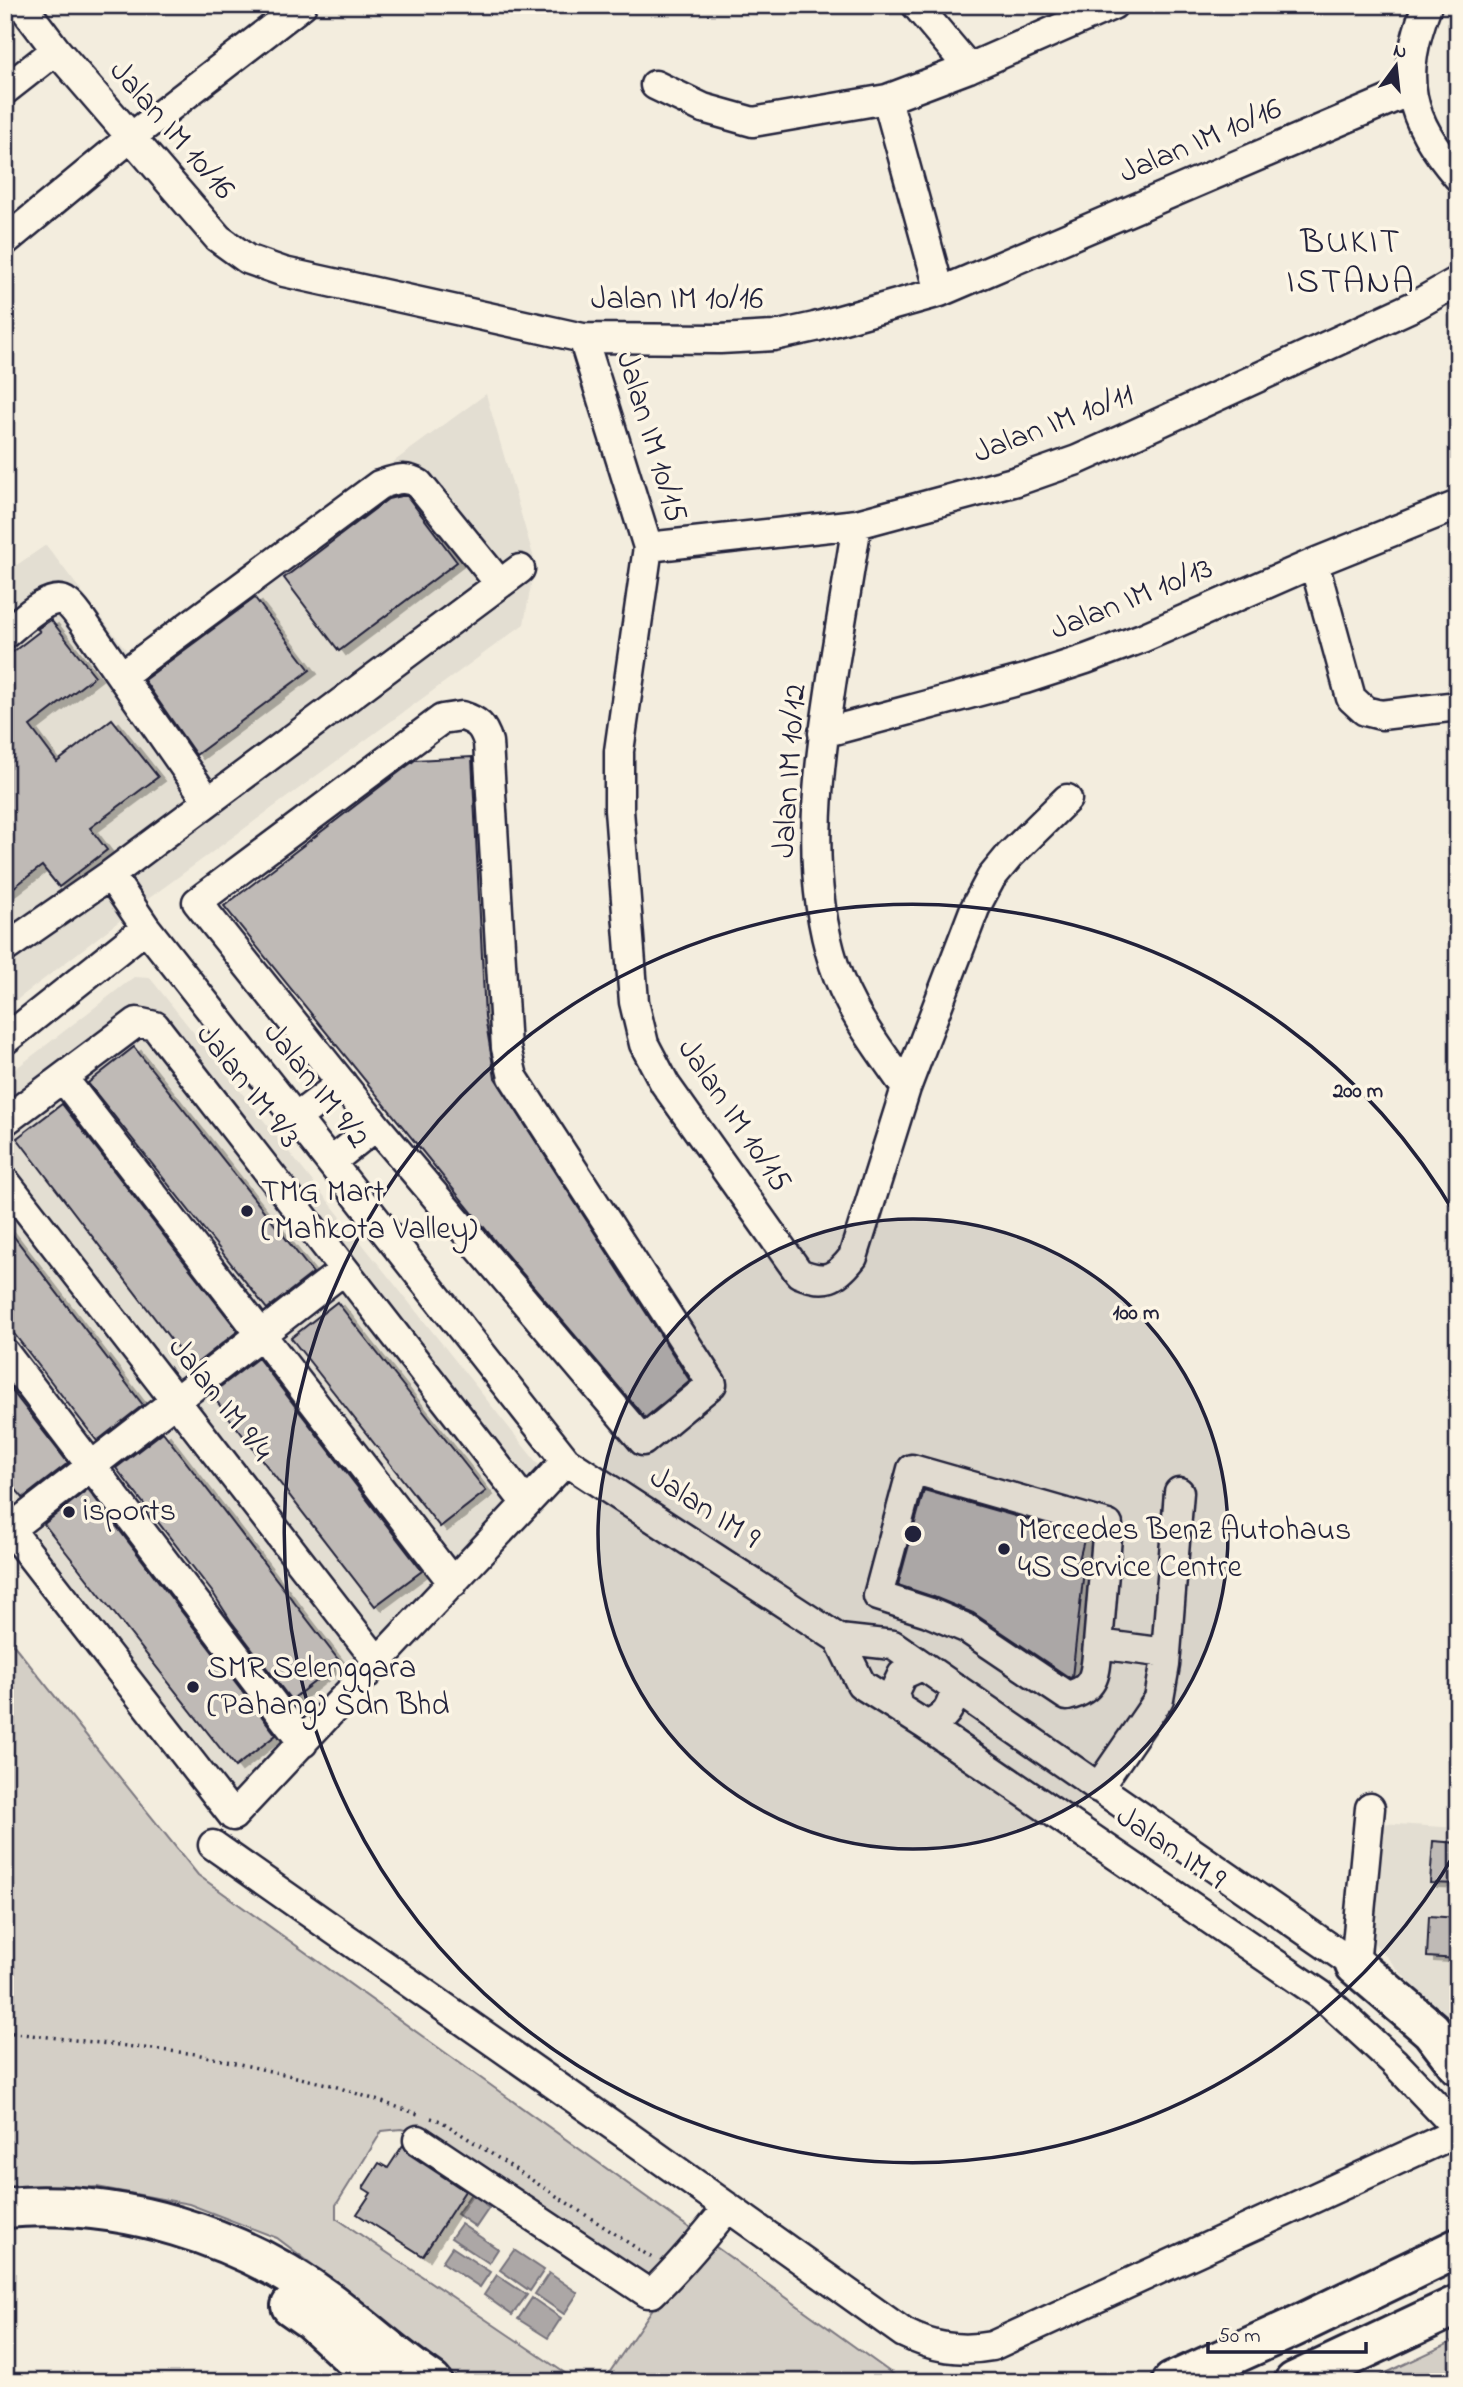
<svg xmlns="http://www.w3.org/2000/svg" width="1463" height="2387" font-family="'Indie Flower',sans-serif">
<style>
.built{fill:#e3ded2}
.green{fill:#d4cfc6;stroke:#7b7880;stroke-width:2}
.water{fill:#aca7a6;stroke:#75727b;stroke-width:2}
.building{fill:#bfbab6;stroke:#22223b;stroke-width:2;filter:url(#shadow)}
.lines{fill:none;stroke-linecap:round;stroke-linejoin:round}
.minor-casing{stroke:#22223b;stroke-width:33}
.highway-casing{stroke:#22223b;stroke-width:44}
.path{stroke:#22223b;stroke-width:3.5;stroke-dasharray:2 5;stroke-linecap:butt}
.minor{stroke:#fcf5e5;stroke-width:28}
.highway{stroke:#fcf5e5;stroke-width:38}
.ring{fill:none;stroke:#22223b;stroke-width:3.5}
.poi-dot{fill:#22223b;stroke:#fcf5e5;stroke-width:2.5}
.labels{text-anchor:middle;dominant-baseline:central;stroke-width:7;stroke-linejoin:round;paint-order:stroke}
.street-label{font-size:32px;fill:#22223b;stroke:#fcf5e5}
.poi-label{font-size:32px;fill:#22223b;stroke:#fcf5e5;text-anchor:start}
.quarter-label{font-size:35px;letter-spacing:2px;fill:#22223b;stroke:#fcf5e5}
.centre{fill:#22223b;stroke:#fcf5e5;stroke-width:3.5}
.ring-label{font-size:21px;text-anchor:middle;font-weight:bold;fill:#22223b;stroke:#fcf5e5;stroke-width:7;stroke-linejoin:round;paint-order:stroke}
</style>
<defs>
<filter id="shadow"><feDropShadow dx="7" dy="4" stdDeviation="0" flood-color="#0004"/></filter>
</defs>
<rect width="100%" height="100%" fill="#f3edde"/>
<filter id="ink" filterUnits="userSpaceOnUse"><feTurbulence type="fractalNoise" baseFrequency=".0143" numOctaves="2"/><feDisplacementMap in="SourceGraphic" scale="14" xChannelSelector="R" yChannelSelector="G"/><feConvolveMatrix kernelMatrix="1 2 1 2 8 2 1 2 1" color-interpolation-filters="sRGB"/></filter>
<g filter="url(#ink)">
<path class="built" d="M486,394L535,562L524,624L148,899L5,1009V573L46,545L130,655Z
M134,977L150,978L546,1474L240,1830L215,1819L5,1549V1077Z
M1381,1823L1458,1828V2036L1374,1943Z"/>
<path class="green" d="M5,1634L198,1875L901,2380V2382H603L662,2295L429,2136L401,2129L382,2131L336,2205V2218L578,2382H466L445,2369L354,2296L277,2238L189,2204L97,2187L5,2193Z
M1458,2339V2382H1367Z"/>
<path class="water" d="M473,2191L488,2201L485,2205L489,2208L476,2227L457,2214Z
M461,2224L498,2249L489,2263L451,2238Z
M452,2247L490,2272L480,2287L442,2262Z
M514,2250L544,2270L530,2291L500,2270Z
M549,2273L578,2293L564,2314L535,2294Z
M497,2275L527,2295L512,2315L484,2295Z
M532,2298L561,2318L548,2338L518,2319Z"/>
<path class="building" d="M401,496H407L457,562L339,651L284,578L388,499Z
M255,598L310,670L196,755L144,680Z
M51,620L95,676L30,726L57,762L112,719L158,777L90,828L107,850L59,887L42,866L5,894V658L40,631L37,629Z
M472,757L485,1017L495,1078L690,1381L645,1418L495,1241L224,906L415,760Z
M134,1047L313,1273L267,1309L88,1083Z
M62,1104L238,1331L192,1367L17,1138Z
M5,1225L143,1405L97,1441L5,1322Z
M337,1302L486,1491L440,1527L291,1338Z
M258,1358L422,1571L375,1606L211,1394Z
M5,1382L68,1463L23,1498L5,1477Z
M163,1432L340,1662L291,1700L231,1621L213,1593L116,1468Z
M88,1489L276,1735L235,1767L44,1524Z
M924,1490L1085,1536L1078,1564L1084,1570L1072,1677L1070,1678L973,1613L934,1597L898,1585Z
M1433,1841L1458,1843V1884L1430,1883Z
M1429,1916L1458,1918V1959L1427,1957Z
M403,2145L409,2154L465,2191L423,2256L357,2214L371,2193L363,2188L379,2163L388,2168Z"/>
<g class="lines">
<g class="minor-casing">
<path id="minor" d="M22,5L56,50L218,238L247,259L284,272L583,338L720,339L774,336L815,327L940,292L1410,91
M916,5L969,68
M1427,5C1399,79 1407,117 1458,177
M655,85L703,108L753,122L887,99L969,68L1113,5
M5,90L56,50
M887,99L940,292
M5,241L130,138L302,5
M583,338L648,547L619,751V810L634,1002L644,1044L665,1084L799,1273C825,1284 836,1279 853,1257L906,1088L975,908L991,878L1010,855L1067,799
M857,524C849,571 842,618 834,665C819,763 803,869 834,965C849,1011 879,1049 906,1088
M648,547L857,524L1017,481L1077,460L1126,438L1416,305L1458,281
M1314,563L1351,698L1365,711L1381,715L1458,706
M5,634C19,623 51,590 67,603C73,607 78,615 82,620L208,801
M121,676L379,485C394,480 405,475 419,484L500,584
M462,716C478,721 483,726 488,742L506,1048L513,1077L712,1384L643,1441L376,1126L197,902L442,719Z
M823,733L1025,679L1086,659L1142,638L1314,563L1458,505
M110,875L146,928L566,1461L839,1639L893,1645L1355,1965L1370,1808
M5,948L110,875L520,569
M5,1040L146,928
M63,1078L453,1583
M296,1118L342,1083
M5,1121L137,1022L155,1026L525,1502
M331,1162L376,1126
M5,1181L378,1662
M5,1353L303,1743
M5,1523L233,1816L566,1461
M10,1529L344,1270
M839,1639L861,1684L927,1726L1321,1995L1394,2062L1458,2129
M1098,1644L1108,1525L912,1469L878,1596L928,1612L966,1628L1067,1696C1098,1689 1095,1671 1098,1644L1166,1653
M898,1707L894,1692L902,1675L922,1666
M927,1726C947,1716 950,1710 956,1688
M1098,1788L1159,1699L1165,1665L1179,1492
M213,1845L628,2136L904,2333C934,2348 960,2352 992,2346L1458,2132
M418,2140L648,2293H652C680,2266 704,2237 728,2207"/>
</g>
<g class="highway-casing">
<path id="highway" d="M1355,1965L1431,2030L1458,2065
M5,2208C119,2198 240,2235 331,2303C365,2329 396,2358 432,2382
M291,2306L311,2320L379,2382
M1172,2382L1292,2328L1458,2248
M1294,2382L1458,2305"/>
</g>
<path class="path" d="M5,2032L196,2054L331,2085L421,2115
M431,2118L441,2121L652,2258"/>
<use href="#minor" class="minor"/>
<use href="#highway" class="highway"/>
</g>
</g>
<circle cx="913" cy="1534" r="315" fill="#22223b" fill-opacity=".12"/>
<g class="ring">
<circle cx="913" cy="1534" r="315"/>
<path d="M1458 1848A629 629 0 1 1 1458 1219"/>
</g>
<g class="poi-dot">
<circle cx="247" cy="1211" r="7"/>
<circle cx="69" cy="1512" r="7"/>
<circle cx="1004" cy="1549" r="7"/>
<circle cx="193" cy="1687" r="7"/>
</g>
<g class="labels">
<g class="street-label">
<text transform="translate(171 131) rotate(49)">Jalan IM 10/16</text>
<text transform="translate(1201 142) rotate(-23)">Jalan IM 10/16</text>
<text x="677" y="300">Jalan IM 10/16</text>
<text transform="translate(1054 425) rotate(-21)">Jalan IM 10/11</text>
<text transform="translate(650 437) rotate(73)">Jalan IM 10/15</text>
<text transform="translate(1132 600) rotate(-22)">Jalan IM 10/13</text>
<text transform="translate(791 771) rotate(-86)">Jalan IM 10/12</text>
<text transform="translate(315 1086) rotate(52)">Jalan IM 9/2</text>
<text transform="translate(247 1087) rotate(52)">Jalan IM 9/3</text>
<text transform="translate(733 1116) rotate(56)">Jalan IM 10/15</text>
<text transform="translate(219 1400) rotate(52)">Jalan IM 9/4</text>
<text transform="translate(704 1509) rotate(33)">Jalan IM 9</text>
<text transform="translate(1170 1849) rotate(34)">Jalan IM 9</text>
</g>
<g class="poi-label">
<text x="261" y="1193">TMG Mart<tspan x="261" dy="37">(Mahkota Valley)</tspan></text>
<text x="83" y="1512">isports</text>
<text x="1018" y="1531">Mercedes Benz Autohaus<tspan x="1018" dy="37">4S Service Centre</tspan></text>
<text x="207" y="1669">SMR Selenggara<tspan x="207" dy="37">(Pahang) Sdn Bhd</tspan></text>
</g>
<g class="quarter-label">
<text x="1351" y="243">BUKIT<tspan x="1351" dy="40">ISTANA</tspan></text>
</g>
</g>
<circle cx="913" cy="1534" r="10" class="centre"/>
<g class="ring-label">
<text x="1358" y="1097">200 m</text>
<text x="1136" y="1319">100 m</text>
</g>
<rect width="1463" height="2387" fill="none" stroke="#fcf5e5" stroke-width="28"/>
<rect x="14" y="14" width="1435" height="2359" fill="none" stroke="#22223b" stroke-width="2.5" filter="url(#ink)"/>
<g transform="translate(1396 66) rotate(15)" stroke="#fcf5e5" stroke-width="5" paint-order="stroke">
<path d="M0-5L12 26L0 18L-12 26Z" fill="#22223b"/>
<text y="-10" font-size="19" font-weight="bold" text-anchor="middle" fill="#22223b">N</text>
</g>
<path d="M1208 2342v10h158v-10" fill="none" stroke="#22223b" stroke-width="3.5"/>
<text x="1218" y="2342" font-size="21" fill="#22223b" stroke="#fcf5e5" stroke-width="5" paint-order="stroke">50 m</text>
</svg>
